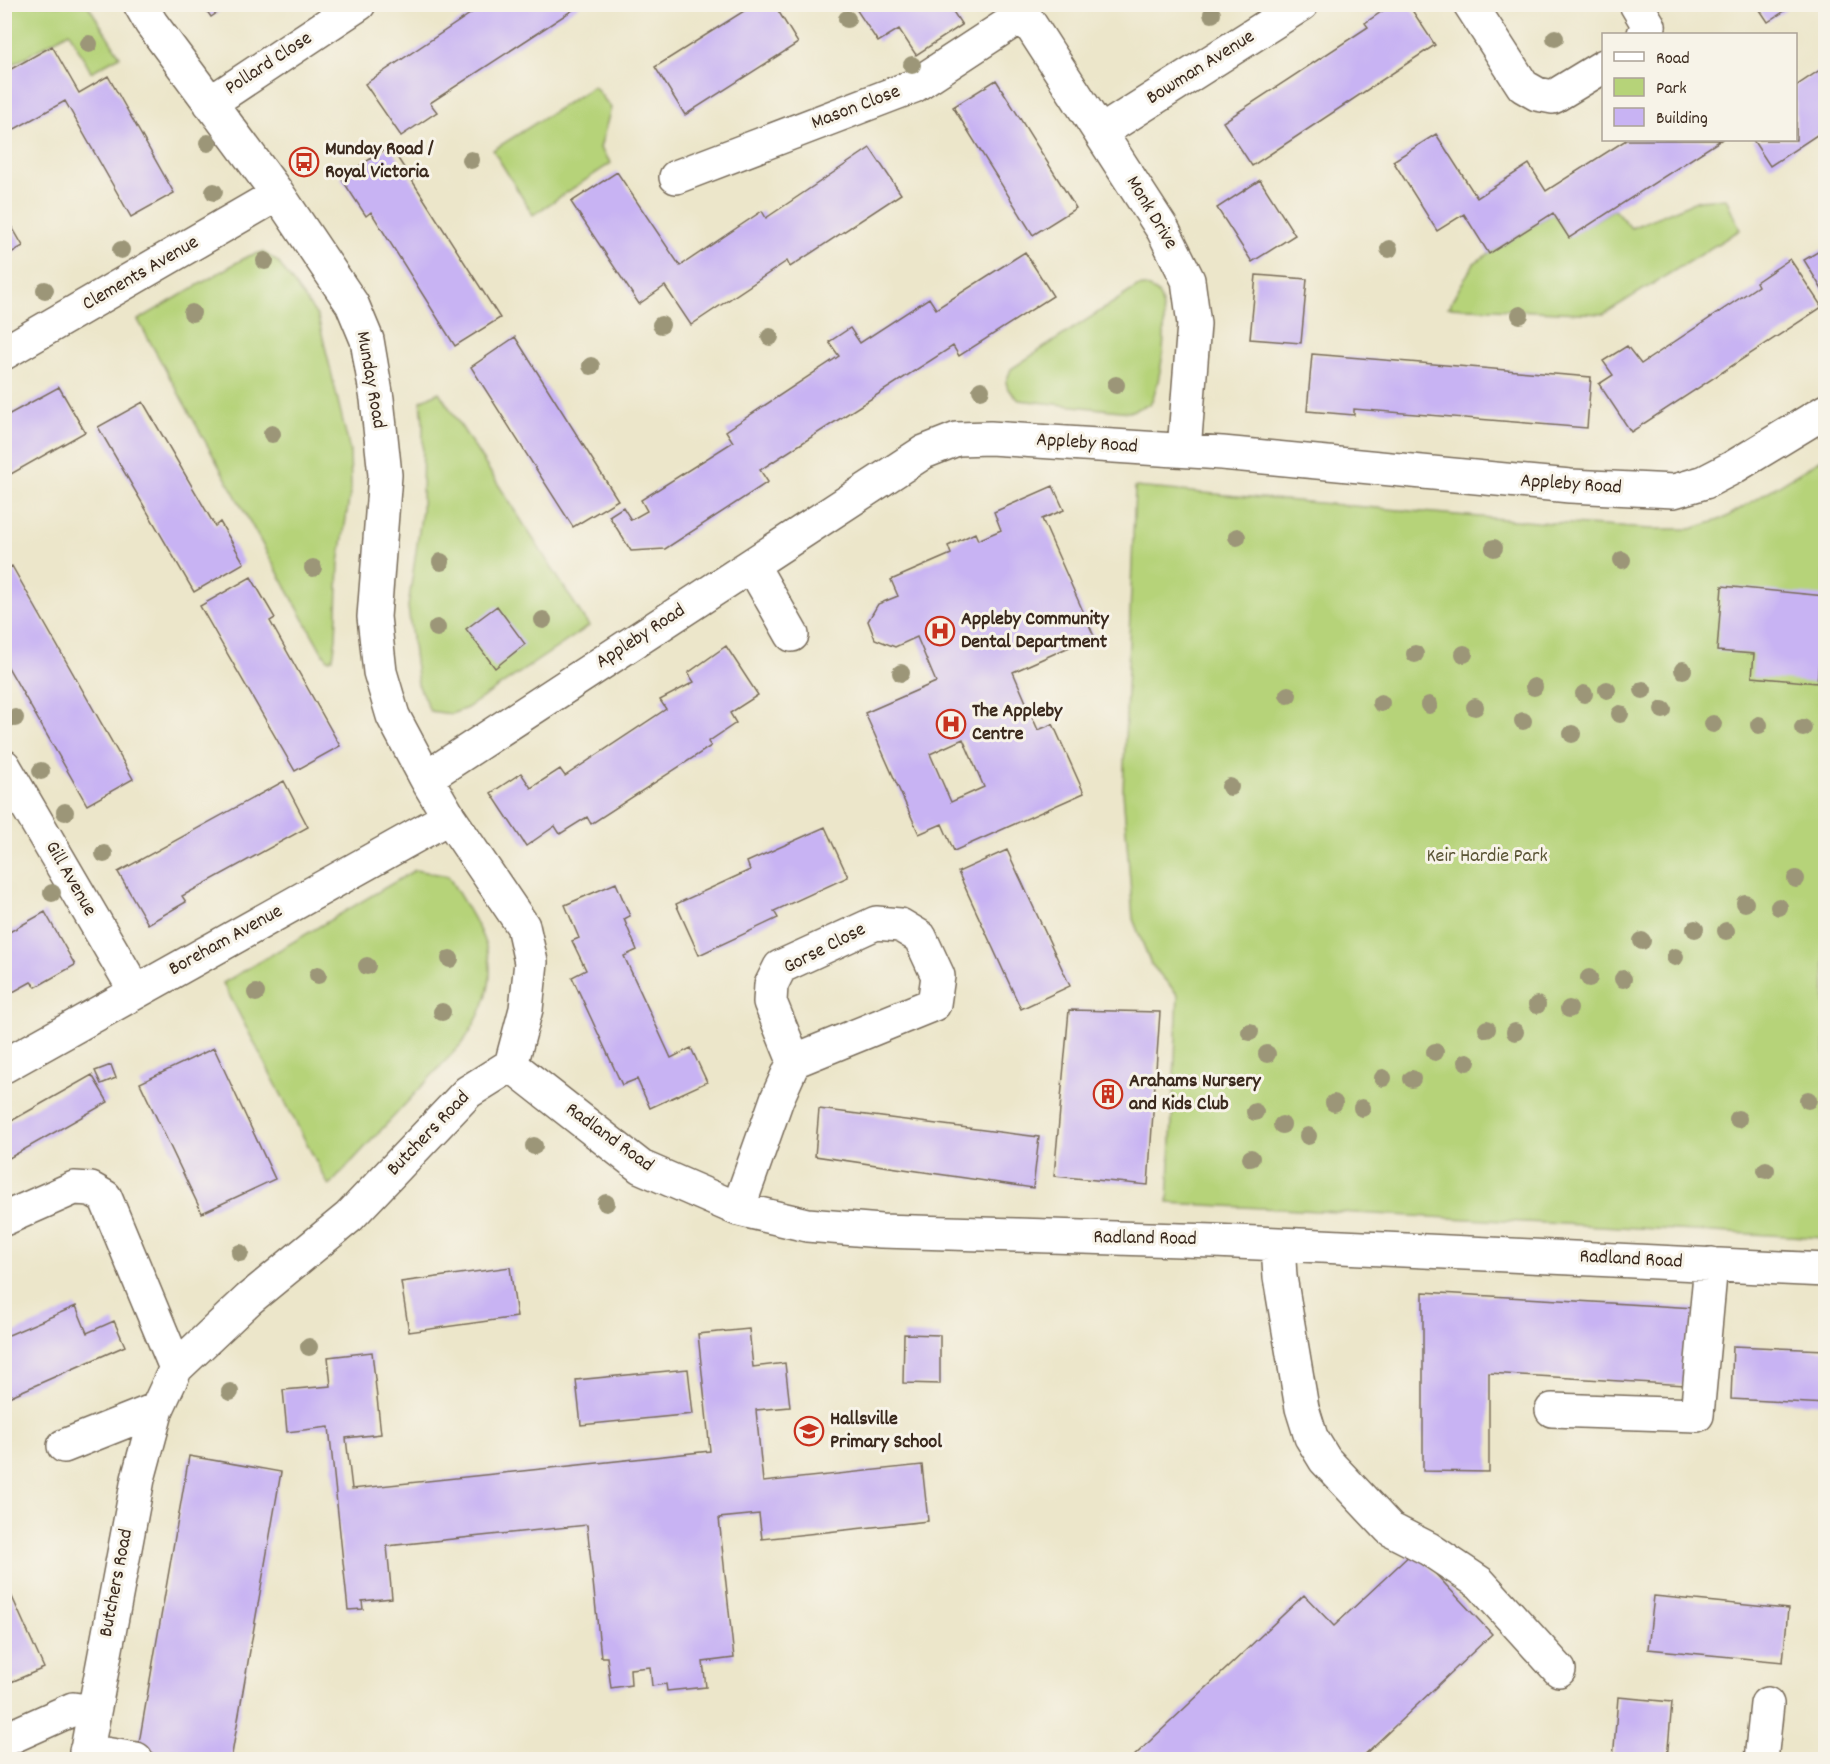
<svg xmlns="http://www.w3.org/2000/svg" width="1830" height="1764" font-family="Dekko,sans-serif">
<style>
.green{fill:#b6d379;stroke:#787e4c;stroke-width:1.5}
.building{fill:#c8b3f3;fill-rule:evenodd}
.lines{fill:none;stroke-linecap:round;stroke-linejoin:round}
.minor-casing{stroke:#796c5a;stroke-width:36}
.minor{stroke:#fff;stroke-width:33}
.tree{fill:#9c9678}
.labels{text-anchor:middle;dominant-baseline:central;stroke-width:6;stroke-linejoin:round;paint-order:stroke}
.street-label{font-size:20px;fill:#3b2a1e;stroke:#f7f3e8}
.poi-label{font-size:20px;font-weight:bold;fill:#3b2a1e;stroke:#f7f3e8;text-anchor:start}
.park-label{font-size:20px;fill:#5a5435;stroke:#f7f3e8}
</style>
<rect width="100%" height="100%" fill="#f7f3e8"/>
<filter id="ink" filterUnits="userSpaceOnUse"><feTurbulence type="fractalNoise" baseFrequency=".0167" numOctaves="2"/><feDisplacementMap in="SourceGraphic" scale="12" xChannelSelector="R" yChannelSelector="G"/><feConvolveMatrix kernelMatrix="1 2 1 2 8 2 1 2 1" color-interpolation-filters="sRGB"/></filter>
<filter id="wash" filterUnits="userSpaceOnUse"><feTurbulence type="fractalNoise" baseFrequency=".008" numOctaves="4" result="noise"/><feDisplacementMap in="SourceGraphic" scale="24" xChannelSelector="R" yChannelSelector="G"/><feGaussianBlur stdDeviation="1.35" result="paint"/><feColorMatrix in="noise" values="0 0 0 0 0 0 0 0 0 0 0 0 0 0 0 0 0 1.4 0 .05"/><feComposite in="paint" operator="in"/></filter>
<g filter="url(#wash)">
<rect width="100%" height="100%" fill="#ece6ca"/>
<path class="green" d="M5,4L88,5L120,56L91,72L69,32L5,69Z
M594,86L611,108L600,148L611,163L533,215L493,150Z
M1726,198L1740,230L1604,314L1448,307L1474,263L1553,213L1569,237L1614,209L1631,228L1699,200Z
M263,252L278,262L318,317L350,451L351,487L339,563L336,638L333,658L329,660L322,652L138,320L248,256Z
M1145,286L1157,292C1171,313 1162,383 1150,404L1129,412L1019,400L1008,389L1006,382L1011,369L1137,287Z
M439,392L589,626L467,708L451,714L430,711L418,684L408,607L422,510L423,423L421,401Z
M1825,457V1238L1168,1203L1178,995L1151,964L1133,919L1123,792L1135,487L1537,522L1651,529H1691L1725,518Z
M415,870L448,876C488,943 511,968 464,1041L329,1186L223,983Z"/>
<g id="blocks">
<path class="building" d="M202,4H230L211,17Z
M485,4H582L430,103L437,112L401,136L365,84Z
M755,4H774L798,43L685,115L655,67Z
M862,4H948L962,25L916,55L899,29L878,42L856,9Z
M1393,4H1408L1435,45L1252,166L1223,122L1368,27L1365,23Z
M1756,4H1795L1768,22Z
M52,46L79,93L108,76L174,193L131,217L65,101L4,135V73Z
M1826,66V129L1770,166L1753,140H1796V86Z
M996,80L1076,208L1033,235L953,107Z
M1436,134L1477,198L1529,164L1546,191L1626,140H1721L1569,238L1553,213L1489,254L1464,214L1437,231L1393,161Z
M390,146L500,318L455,346L371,212L366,216L341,178Z
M870,148L901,194L790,267L787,261L691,325L665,286L639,304L571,202L617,172L680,266L762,211L766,218Z
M1260,180L1295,235L1252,262L1217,208Z
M4,213L23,246L4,257Z
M1826,247V296L1804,260Z
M1025,252L1053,296L959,356L953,346L760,470L768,482L665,549L631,551L609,516L623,507L631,520L647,511L641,500L733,442L726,431L839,356L829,342L850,328L860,343L929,298L936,309Z
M1790,259L1822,307L1631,432L1599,384L1613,375L1603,361L1627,346L1641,364L1758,286L1756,282Z
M1256,275L1307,279L1301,343L1250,339Z
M515,337L618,500L573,527L471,367Z
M1312,354L1591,377L1587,428L1354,409V415L1307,411Z
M59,387L85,432L4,478V417Z
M143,402L215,526L220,522L244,563L194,592L98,427Z
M1053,486L1064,510L1042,519L1094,636L1013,672L1038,730L1053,724L1084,793L954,851L942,824L919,834L865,713L936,682L917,637L895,647L875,639L868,621L878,604L898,596L891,580L951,554L948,546L975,533L978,540L1001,530L994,512ZM963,739L984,787L951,802L930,754Z
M12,566L133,779L87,805L4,660V570Z
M251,577L275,618L270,621L340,746L295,771L200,606Z
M1722,586L1825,596L1817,683L1752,677L1754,654L1717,651Z
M497,606L525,644L495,668L466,629Z
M726,646L758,695L730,713L736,723L708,742L711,746L591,824L587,817L560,834L555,826L526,846L491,793L521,773L531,788L560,769L565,776L666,709L660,700L694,682L688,673Z
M284,781L308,827L182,896L186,902L148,924L118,872Z
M825,827L848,877L774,911L778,918L699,955L676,904L750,870L747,862Z
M1007,850L1070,986L1021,1009L958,872Z
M616,883L630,916L624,919L637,950L624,956L671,1058L691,1048L707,1082L650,1108L637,1079L622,1085L572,977L586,970L572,941L579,938L565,905Z
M45,912L75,965L36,987L31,982L4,997V935Z
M1069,1010L1160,1012L1148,1185L1054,1176Z
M214,1048L275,1179L202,1213L140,1083Z
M111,1065L116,1078L101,1084L95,1071Z
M92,1075L108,1102L4,1161V1125Z
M819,1109L1039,1137L1033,1188L815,1156Z
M510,1267L517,1317L409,1332L401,1282Z
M1423,1292L1695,1308L1685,1385L1489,1373V1472L1423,1471Z
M76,1306L87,1333L114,1321L125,1346L4,1399V1337Z
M749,1329L753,1367L785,1363L790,1407L756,1410L763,1482L922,1465L928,1521L762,1539L759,1514L719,1518L734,1658L703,1662L706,1687L667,1691L666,1684L652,1686L650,1667L630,1669L631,1685L611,1688L607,1657H601L587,1525L387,1546L392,1598L362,1601L363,1609L348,1610L329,1427L287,1432L283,1390L331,1386L328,1357L372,1352L381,1434L346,1438L352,1489L710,1451L698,1334Z
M904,1334L940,1335V1384L903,1383Z
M1733,1346L1826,1350V1404L1731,1399Z
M688,1369L693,1414L581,1425L576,1380Z
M189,1456L281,1472L231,1760H136Z
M1414,1551L1492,1634L1359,1760H1130L1304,1595L1334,1626Z
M4,1579L44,1668L4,1685Z
M1654,1596L1788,1609L1783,1662L1648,1649Z
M1618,1697L1672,1702L1667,1760H1613Z"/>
</g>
</g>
<g filter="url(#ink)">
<use href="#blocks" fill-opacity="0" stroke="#796c5a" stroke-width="1.5"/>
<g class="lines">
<g class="minor-casing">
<path id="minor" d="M1017,4L1163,230L1188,280L1194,324L1184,450
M1470,4L1523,86L1537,94L1553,97L1604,66
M1636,4L1649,26L1644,34
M210,103L359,4
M1101,132L1302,4
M676,177L914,86L1024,14
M4,353L278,194
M752,565L792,635
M4,766L136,992
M426,778L924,452L957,439L990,438L1222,453L1570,486L1674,491L1705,482L1732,468L1826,411
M511,1065L641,1167L738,1209L807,1225L881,1231L1214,1241L1826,1270
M4,1066L449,817
M738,1209L777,1099L794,1061L934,1004L938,976L920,937L900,925L876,923L780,967L771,985L770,1002L794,1061
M4,1219L74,1188L91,1189L105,1197L176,1368
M1278,1244L1280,1277L1302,1408L1311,1437L1325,1460L1390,1529L1429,1549L1480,1583L1559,1670
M1552,1410L1697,1415L1711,1264
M64,1446L157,1409
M4,1740L73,1709L93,1712
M86,1751L136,1759
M85,1760L138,1479L157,1409L176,1368L249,1299L349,1217L468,1092L511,1065L526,1009L531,962L523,926L449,817L426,778L393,716L380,672L374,617L385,475L377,399L367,340L352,304L278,194L151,23L140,4
M1761,1760L1767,1704"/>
</g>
<use href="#minor" class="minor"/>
</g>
<g class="tree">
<circle cx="1212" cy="14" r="9"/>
<circle cx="847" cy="19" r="9"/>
<circle cx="1555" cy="38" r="9"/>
<circle cx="89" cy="44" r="9"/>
<circle cx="912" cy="65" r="9"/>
<circle cx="208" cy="143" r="9"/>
<circle cx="471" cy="160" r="9"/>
<circle cx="214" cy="192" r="9"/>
<circle cx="1389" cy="249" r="9"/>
<circle cx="121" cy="250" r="9"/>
<circle cx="265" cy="261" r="9"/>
<circle cx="45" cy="290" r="9"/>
<circle cx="192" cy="313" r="9"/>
<circle cx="1520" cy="315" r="9"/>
<circle cx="661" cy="325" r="9"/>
<circle cx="770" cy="337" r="9"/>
<circle cx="591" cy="366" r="9"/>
<circle cx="1116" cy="385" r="9"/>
<circle cx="981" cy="390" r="9"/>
<circle cx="272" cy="434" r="9"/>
<circle cx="1237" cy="537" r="9"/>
<circle cx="1494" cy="548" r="9"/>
<circle cx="1622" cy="560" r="9"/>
<circle cx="441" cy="562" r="9"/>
<circle cx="313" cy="568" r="9"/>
<circle cx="543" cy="620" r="9"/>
<circle cx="437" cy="628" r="9"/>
<circle cx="1415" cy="654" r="9"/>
<circle cx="1464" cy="654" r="9"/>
<circle cx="1683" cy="670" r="9"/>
<circle cx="901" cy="673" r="9"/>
<circle cx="1534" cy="687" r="9"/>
<circle cx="1607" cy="690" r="9"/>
<circle cx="1643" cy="690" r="9"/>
<circle cx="1584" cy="694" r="9"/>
<circle cx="1288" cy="695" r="9"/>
<circle cx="1381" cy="703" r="9"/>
<circle cx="1429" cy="705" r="9"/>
<circle cx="1475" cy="707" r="9"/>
<circle cx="1663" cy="710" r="9"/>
<circle cx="1620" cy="714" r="9"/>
<circle cx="15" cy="718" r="9"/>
<circle cx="1523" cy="721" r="9"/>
<circle cx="1713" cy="724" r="9"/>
<circle cx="1759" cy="725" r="9"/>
<circle cx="1803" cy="728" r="9"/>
<circle cx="1572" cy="734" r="9"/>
<circle cx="41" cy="771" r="9"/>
<circle cx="1230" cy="787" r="9"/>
<circle cx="65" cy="812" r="9"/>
<circle cx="104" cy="854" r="9"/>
<circle cx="1796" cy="879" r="9"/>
<circle cx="52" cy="893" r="9"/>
<circle cx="1745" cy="903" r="9"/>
<circle cx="1779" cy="907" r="9"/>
<circle cx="1695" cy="929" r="9"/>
<circle cx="1726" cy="931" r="9"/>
<circle cx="1642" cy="941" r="9"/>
<circle cx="1675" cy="957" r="9"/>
<circle cx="450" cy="959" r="9"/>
<circle cx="367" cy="966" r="9"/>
<circle cx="318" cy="975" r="9"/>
<circle cx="1589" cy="978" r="9"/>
<circle cx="1623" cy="979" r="9"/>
<circle cx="256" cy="993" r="9"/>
<circle cx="1537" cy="1005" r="9"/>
<circle cx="1569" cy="1009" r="9"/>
<circle cx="442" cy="1012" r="9"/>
<circle cx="1487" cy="1029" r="9"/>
<circle cx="1250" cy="1032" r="9"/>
<circle cx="1515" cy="1032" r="9"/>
<circle cx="1435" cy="1052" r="9"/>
<circle cx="1267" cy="1054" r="9"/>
<circle cx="1467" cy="1062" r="9"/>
<circle cx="1383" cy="1078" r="9"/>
<circle cx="1412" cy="1079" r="9"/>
<circle cx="1808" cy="1100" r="9"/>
<circle cx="1334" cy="1103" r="9"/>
<circle cx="1362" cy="1108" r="9"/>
<circle cx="1255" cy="1112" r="9"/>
<circle cx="1738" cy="1119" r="9"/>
<circle cx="1282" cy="1125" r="9"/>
<circle cx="1308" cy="1136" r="9"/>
<circle cx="534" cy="1146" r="9"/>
<circle cx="1251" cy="1158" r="9"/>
<circle cx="1766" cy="1170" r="9"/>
<circle cx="606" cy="1203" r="9"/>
<circle cx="240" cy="1253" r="9"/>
<circle cx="309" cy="1347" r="9"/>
<circle cx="230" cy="1392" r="9"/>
</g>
</g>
<defs>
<g id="bus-ring" transform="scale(1.5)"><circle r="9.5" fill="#f7f3e8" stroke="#c8321e" stroke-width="1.5"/><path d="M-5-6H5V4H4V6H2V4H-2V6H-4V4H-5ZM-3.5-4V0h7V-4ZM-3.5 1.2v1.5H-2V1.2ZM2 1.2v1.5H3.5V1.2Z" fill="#c8321e"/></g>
<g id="hospital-ring" transform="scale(1.5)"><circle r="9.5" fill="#f7f3e8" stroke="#c8321e" stroke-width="1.5"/><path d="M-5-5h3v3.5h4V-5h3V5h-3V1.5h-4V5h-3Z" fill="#c8321e"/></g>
<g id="building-ring" transform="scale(1.5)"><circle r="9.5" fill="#f7f3e8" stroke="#c8321e" stroke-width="1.5"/><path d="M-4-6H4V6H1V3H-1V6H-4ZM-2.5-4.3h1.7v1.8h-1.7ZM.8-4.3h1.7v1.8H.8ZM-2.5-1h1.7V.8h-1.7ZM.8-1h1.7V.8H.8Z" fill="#c8321e"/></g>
<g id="school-ring" transform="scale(1.5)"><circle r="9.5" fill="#f7f3e8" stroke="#c8321e" stroke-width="1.5"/><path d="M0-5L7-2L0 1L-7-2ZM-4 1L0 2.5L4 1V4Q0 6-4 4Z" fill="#c8321e"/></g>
</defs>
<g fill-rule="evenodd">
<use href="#bus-ring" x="304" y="162"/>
<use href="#hospital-ring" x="940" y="631"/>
<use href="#hospital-ring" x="951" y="724"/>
<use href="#building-ring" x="1108" y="1094"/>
<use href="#school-ring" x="809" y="1431"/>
</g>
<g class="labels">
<g class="street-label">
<text transform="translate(269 64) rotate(-33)">Pollard Close</text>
<text transform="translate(1201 68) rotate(-32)">Bowman Avenue</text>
<text transform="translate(856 108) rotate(-21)">Mason Close</text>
<text transform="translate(1151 213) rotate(59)">Monk Drive</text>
<text transform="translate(141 274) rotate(-30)">Clements Avenue</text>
<text transform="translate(370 380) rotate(80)">Munday Road</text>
<text transform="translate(1087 444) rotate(4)">Appleby Road</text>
<text transform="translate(1571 485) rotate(4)">Appleby Road</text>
<text transform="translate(641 637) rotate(-33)">Appleby Road</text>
<text transform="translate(70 879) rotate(60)">Gill Avenue</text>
<text transform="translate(226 941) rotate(-29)">Boreham Avenue</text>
<text transform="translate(825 949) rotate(-27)">Gorse Close</text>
<text transform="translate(429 1134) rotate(-46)">Butchers Road</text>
<text transform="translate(609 1138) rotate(36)">Radland Road</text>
<text transform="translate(1145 1239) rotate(1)">Radland Road</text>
<text transform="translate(1631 1260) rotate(3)">Radland Road</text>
<text transform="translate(117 1583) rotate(-79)">Butchers Road</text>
</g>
<g class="poi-label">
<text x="325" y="150">Munday Road /<tspan x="325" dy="23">Royal Victoria</tspan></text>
<text x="961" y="620">Appleby Community<tspan x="961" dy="23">Dental Department</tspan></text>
<text x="972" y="712">The Appleby<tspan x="972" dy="23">Centre</tspan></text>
<text x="1129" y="1082">Arahams Nursery<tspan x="1129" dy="23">and Kids Club</tspan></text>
<text x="830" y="1420">Hallsville<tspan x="830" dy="23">Primary School</tspan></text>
</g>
<g class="park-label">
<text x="1487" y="857">Keir Hardie Park</text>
</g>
</g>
<rect width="1830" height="1764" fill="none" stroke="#f7f3e8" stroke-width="24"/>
<rect x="1602" y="33" width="195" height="108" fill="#f7f3e8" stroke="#aca397" stroke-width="1.5"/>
<rect x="1614" y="52" width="30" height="9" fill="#ffffff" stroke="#aca397" stroke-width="1.5"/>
<text x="1656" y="63" font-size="18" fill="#3b2a1e">Road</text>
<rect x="1614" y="78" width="30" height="18" fill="#b6d379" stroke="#aca397" stroke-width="1.5"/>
<text x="1656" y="93" font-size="18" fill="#3b2a1e">Park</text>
<rect x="1614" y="108" width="30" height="18" fill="#c8b3f3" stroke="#aca397" stroke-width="1.5"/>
<text x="1656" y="123" font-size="18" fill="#3b2a1e">Building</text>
</svg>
